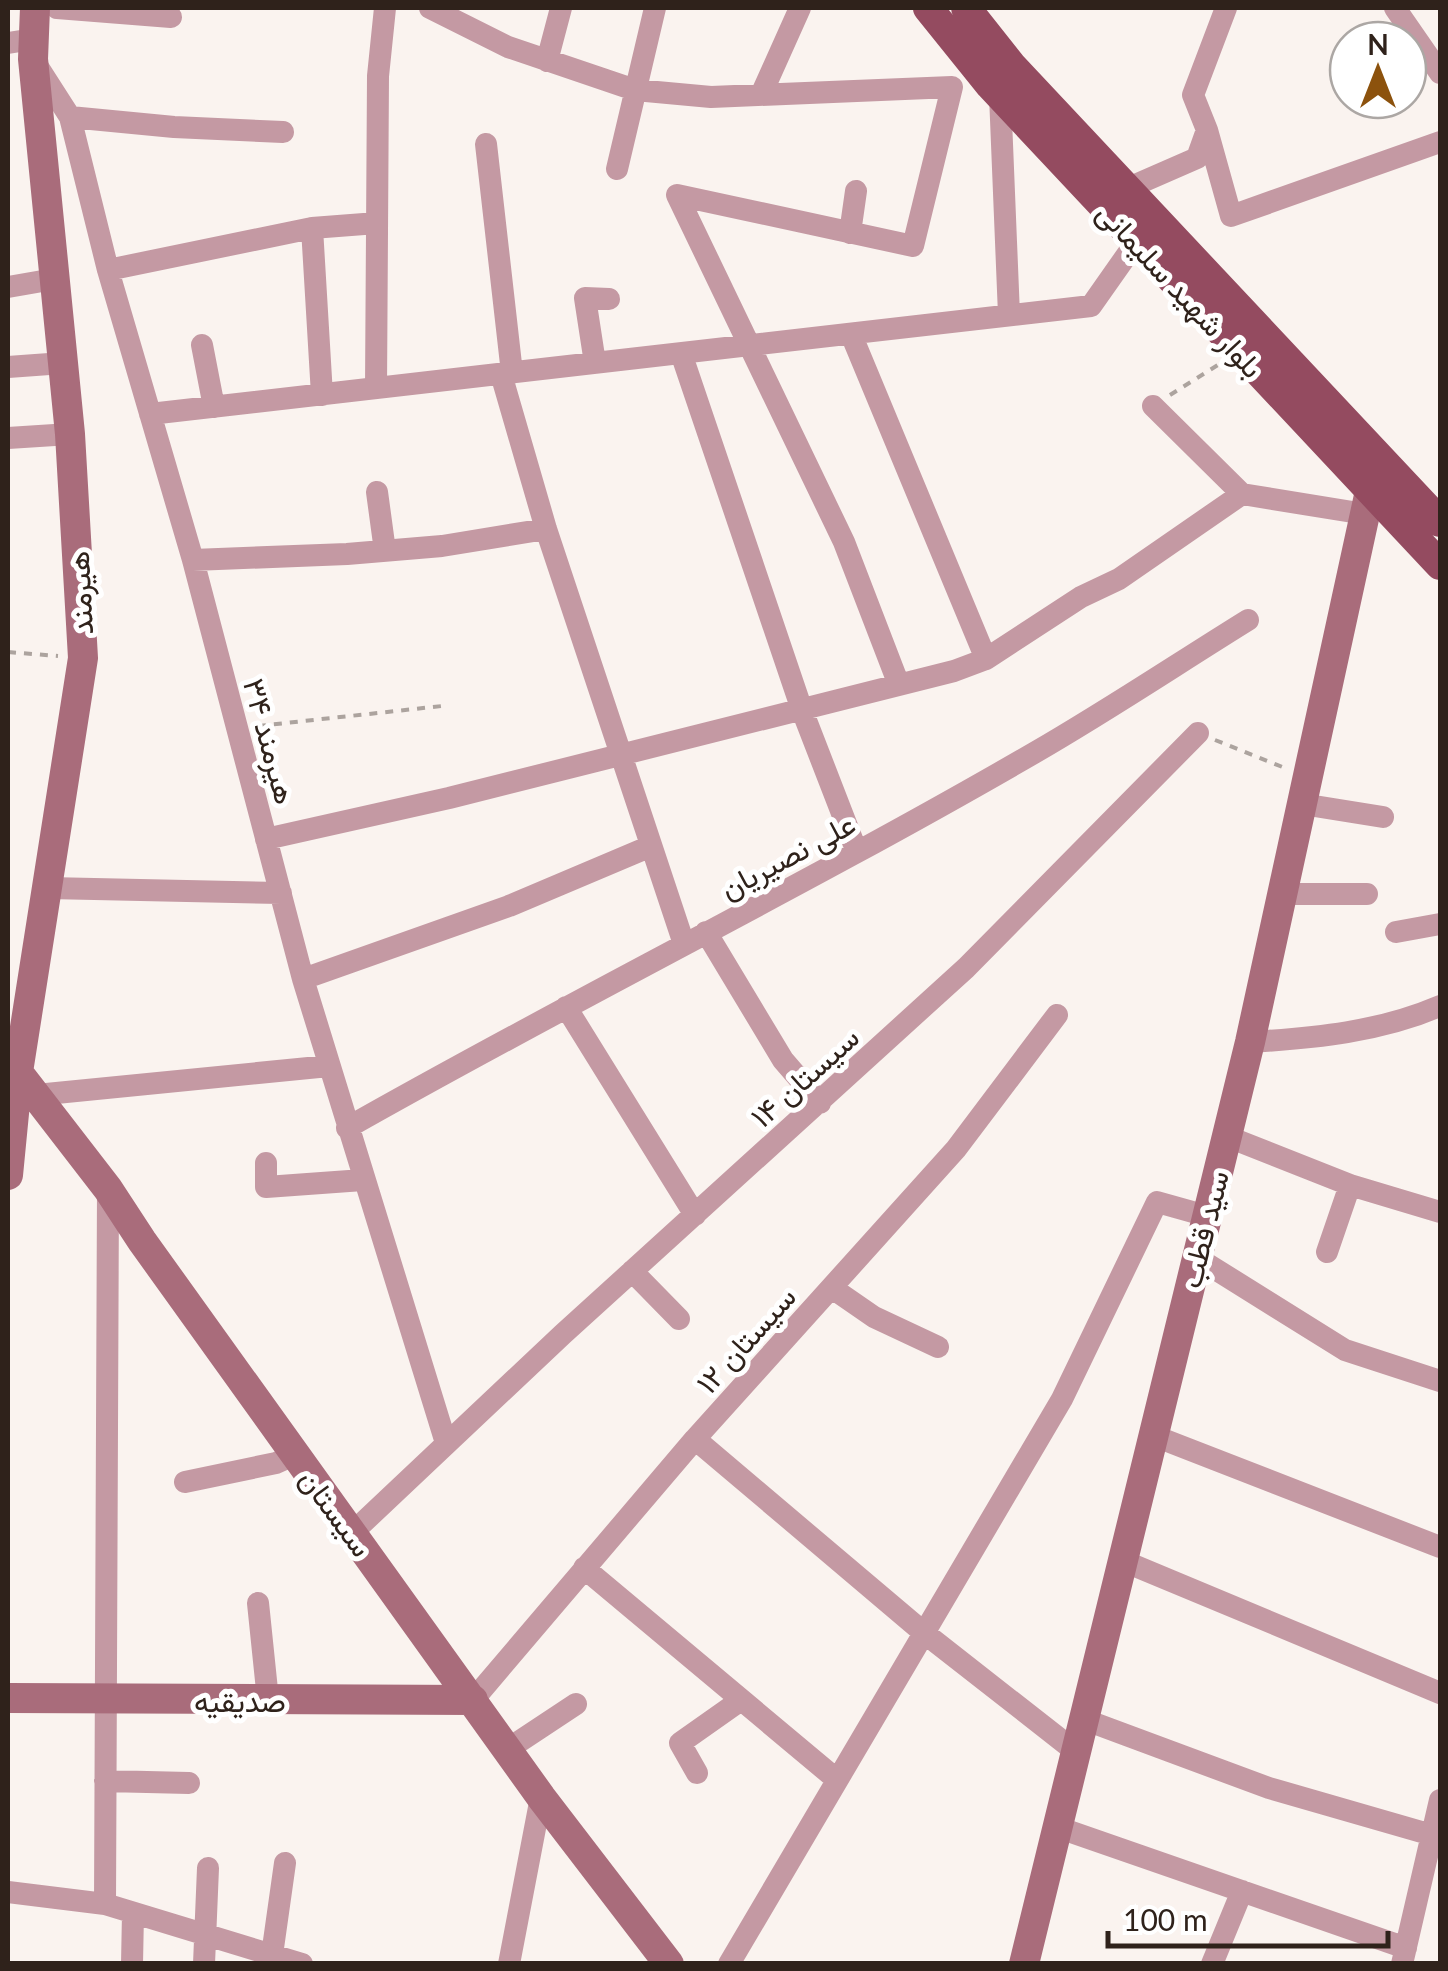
<svg xmlns="http://www.w3.org/2000/svg" width="1448" height="1971" font-family="Lato,Vazirmatn,sans-serif">
<style>
.lines{fill:none;stroke-linecap:round;stroke-linejoin:round}
.path{stroke:#aca39e;stroke-width:4;stroke-dasharray:8 8;stroke-linecap:butt}
.street{stroke:#c499a3;stroke-width:22}
.secondary{stroke:#a96c7b;stroke-width:30}
.primary{stroke:#944b60;stroke-width:30}
.labels{text-anchor:middle;dominant-baseline:central;stroke-width:10;stroke-linejoin:round;paint-order:stroke}
.street-label{font-size:30px;fill:#2f221b;stroke:#fff}
</style>
<rect width="100%" height="100%" fill="#faf3ef"/>
<g class="lines">
<path class="path" d="M1170,395L1221,363
M8,652L58,656
M258,726L442,706
M1215,740L1285,768"/>
<path class="street" d="M57,8L171,17
M430,8L508,47L635,90L711,97L952,87L913,246L677,195L844,542L899,685
M1395,8L1440,73
M8,43L33,39
M547,61L561,8
M36,64L70,117L108,270L193,560L303,979L446,1443
M761,95L800,8
M1000,95L1009,315
M70,117L174,127L283,132
M1207,130L1231,216L1440,142
M486,144L512,373
M617,169L655,8
M1126,189L1197,158L1207,130L1193,95L1226,8
M312,228L322,395
M850,233L856,191
M108,270L312,228L377,223
M8,287L54,279
M851,334L986,659
M202,345L214,407
M681,353L802,710L857,852
M595,363L585,298L609,299
M8,367L63,363
M501,374L546,529L684,944
M376,388L378,76L385,8
M1153,406L1242,494
M150,414L1091,306L1136,242
M8,438L70,434
M377,492L385,551
M193,560L347,554L442,546L546,529
M1302,804L1383,817
M266,839L449,798L954,671L986,659L1081,597L1119,579L1242,494L1365,514
M48,888L281,893
M1282,894H1367
M706,932L783,1060L820,1103
M1396,932L1440,924
M303,979L509,906L651,846
M566,1007L695,1215
M1250,1042C1316,1038 1379,1032 1440,1006
M36,1095L329,1066
M347,1128C574,999 808,884 1034,753C1107,711 1177,664 1248,620
M1226,1136L1350,1185L1440,1212
M266,1163V1187L363,1180
M1327,1252L1350,1185
M1196,1257L1345,1350L1440,1381
M632,1271L679,1319
M832,1288L874,1317L938,1347
M1152,1435L1440,1547
M695,1439L923,1632L1075,1751
M185,1482L276,1463L296,1454
M352,1533L563,1334L966,968L1198,733
M1121,1560L1440,1693
M584,1568L836,1779
M258,1603L268,1700
M473,1700L695,1439L956,1149L1057,1015
M1083,1719L1269,1788L1432,1835
M508,1749L576,1704
M697,1773L680,1743L741,1700
M105,1781L189,1783
M1057,1827L1406,1948
M8,1892L105,1904L302,1964
M105,1904L108,1189
M272,1955L285,1863
M132,1964L133,1913
M204,1964L208,1868
M509,1964L541,1797
M729,1964L1062,1399L1157,1202L1207,1216
M1212,1964L1242,1891
M1402,1964L1440,1800"/>
<path class="secondary" d="M13,1066L108,1189L142,1241L541,1797L669,1964
M8,1175L18,1072L83,658L70,434L33,59L35,8
M8,1698L473,1700
M1024,1964L1250,1042L1370,491"/>
<path class="primary" d="M928,8L990,85L1440,565
M966,8L1012,66L1440,522"/>
</g>
<g class="labels">
<g class="street-label">
<text transform="translate(1181 289) rotate(47)">بلوار شهید سلیمانی</text>
<text transform="translate(79 593) rotate(-93)">هیرمند</text>
<text transform="translate(271 741) rotate(75)">هیرمند ۳۴</text>
<text transform="translate(787 855) rotate(-28)">علی نصیریان</text>
<text transform="translate(804 1076) rotate(-42)">سیستان ۱۴</text>
<text transform="translate(1203 1229) rotate(-76)">سید قطب</text>
<text transform="translate(745 1339) rotate(-48)">سیستان ۱۲</text>
<text transform="translate(337 1512) rotate(54)">سیستان</text>
<text x="240" y="1700">صدیقیه</text>
</g>
</g>
<rect width="1448" height="1971" fill="none" stroke="#2f221b" stroke-width="20"/>
<g transform="translate(1378 70)"><circle r="48" fill="#ffffff" stroke="#aca7a4" stroke-width="2.5"/>
<path d="M0-8L18 38L0 25L-18 38Z" fill="#8c520d"/>
<text y="-15" font-size="28" font-weight="bold" text-anchor="middle" fill="#2f221b">N</text>
</g>
<path d="M1108 1931v15h280v-15" fill="none" stroke="#2f221b" stroke-width="5"/>
<text x="1123" y="1931" font-size="30" fill="#2f221b" stroke="#ffffff" stroke-width="8" paint-order="stroke">100 m</text>
</svg>
